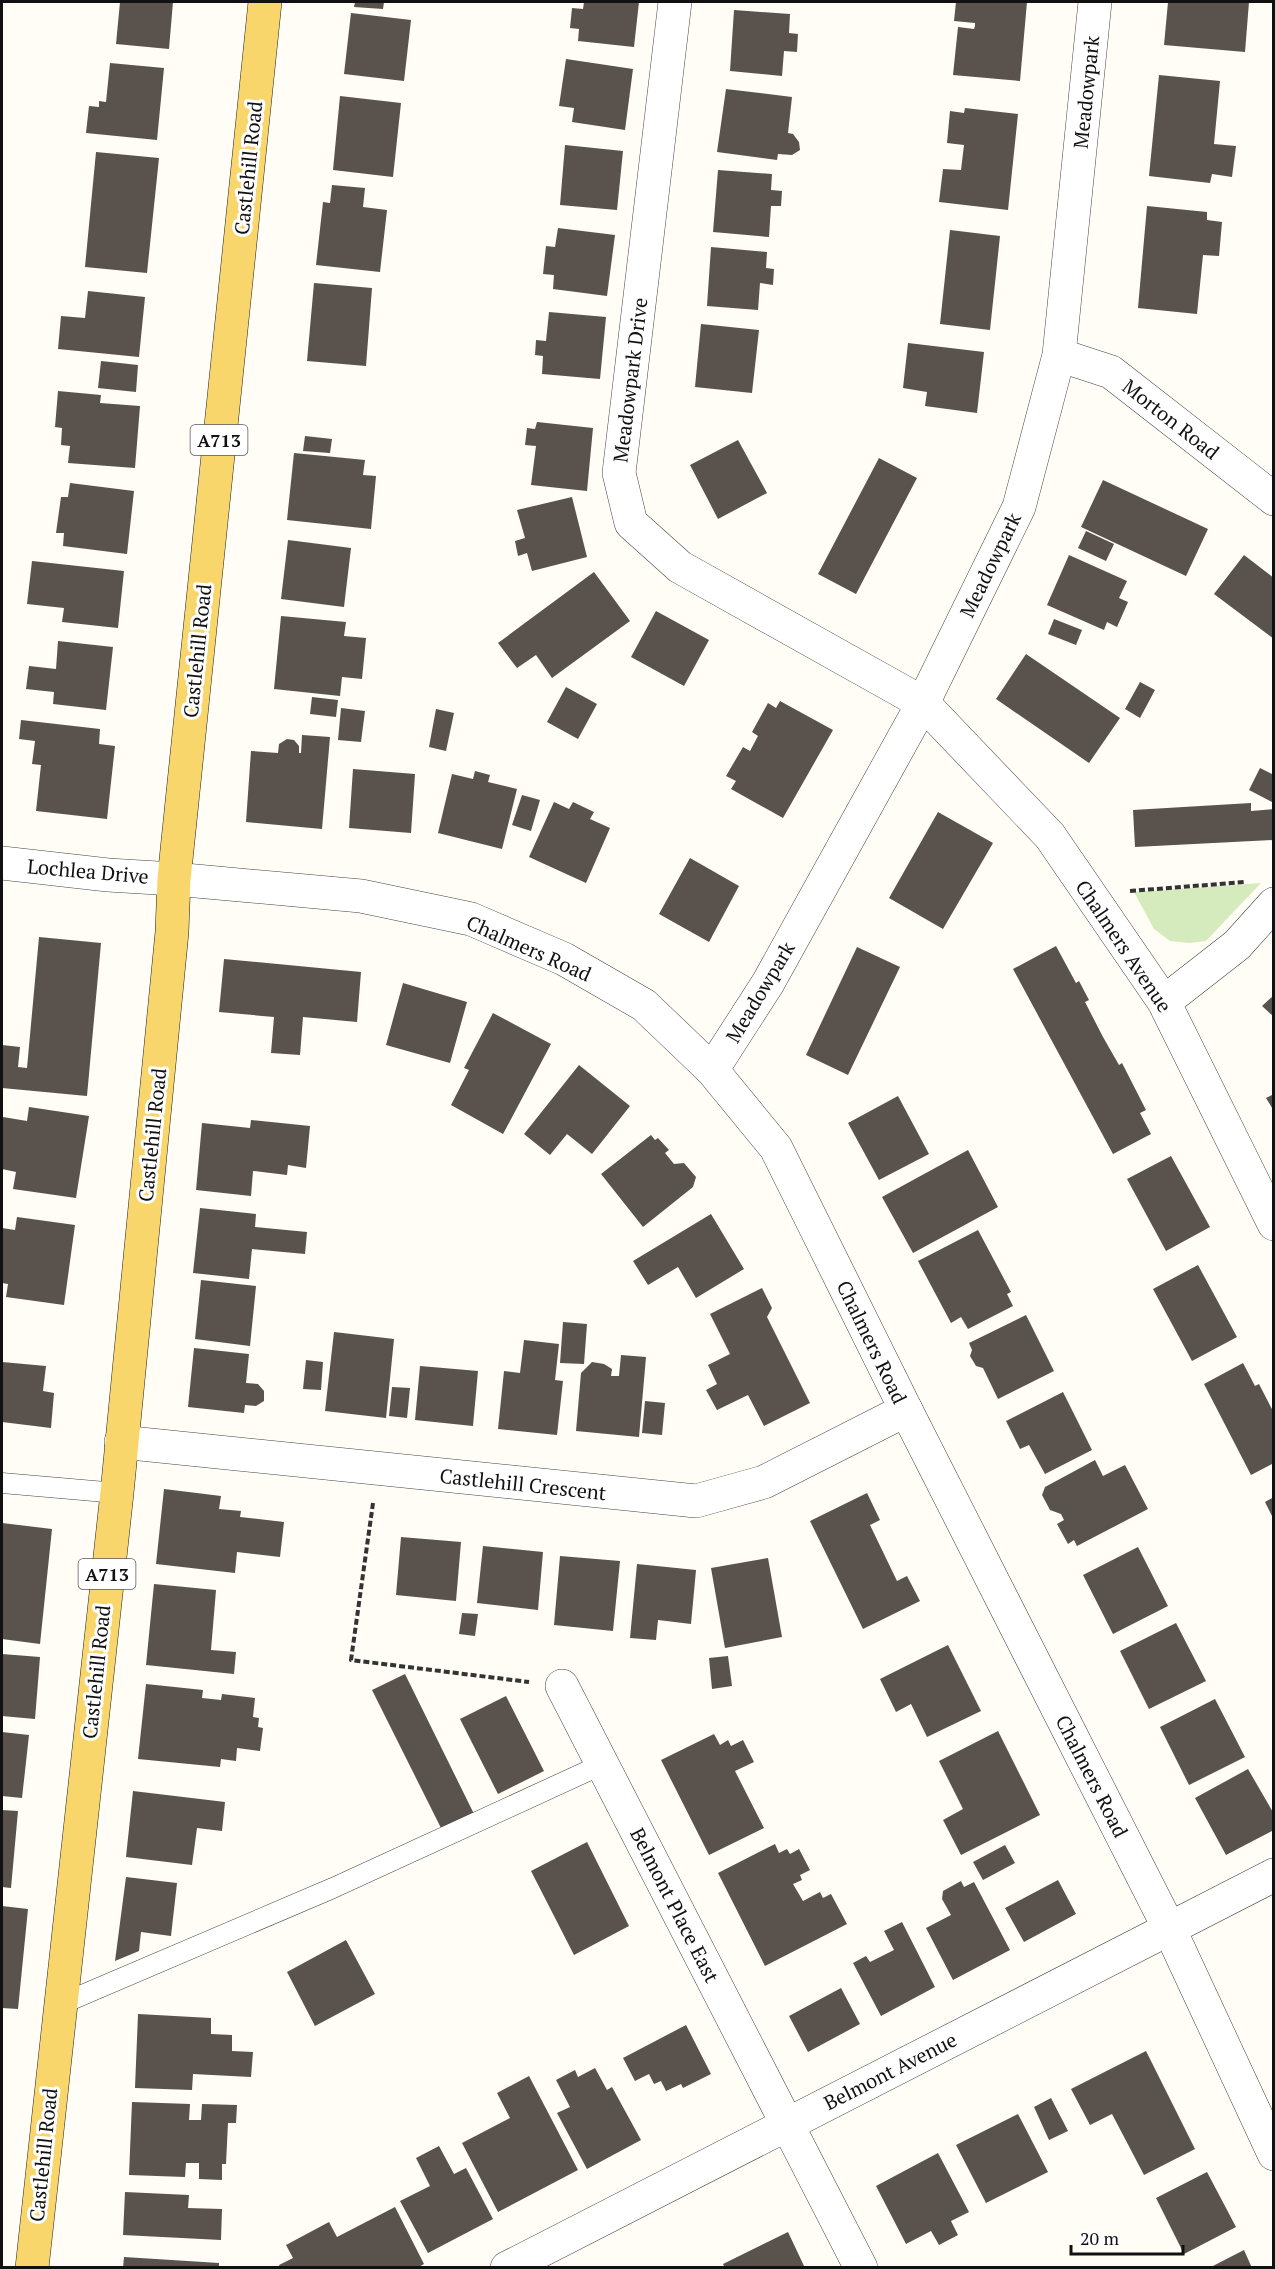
<svg xmlns="http://www.w3.org/2000/svg" width="1275" height="2269" font-family="'PT Serif',serif">
<style>
.green{fill:#d5ebbd}
.building{fill:#5a524d}
.lines{fill:none;stroke-linecap:round;stroke-linejoin:round}
.service-casing{stroke:#444;stroke-width:21}
.minor-casing{stroke:#444;stroke-width:34}
.tertiary-casing{stroke:#444;stroke-width:34}
.primary-casing{stroke:#222;stroke-width:34}
.path{stroke:#333;stroke-width:4;stroke-dasharray:6 3;stroke-linecap:butt}
.service{stroke:#fff;stroke-width:20}
.minor{stroke:#fff;stroke-width:33}
.tertiary{stroke:#fff;stroke-width:33}
.primary{stroke:#f9d66b;stroke-width:33}
.labels{text-anchor:middle;dominant-baseline:central;stroke-width:6;stroke-linejoin:round;paint-order:stroke}
.shield{fill:#fff;stroke:#585858;stroke-width:1.5}
.shield-label{font-size:18px;font-weight:bold;fill:#111}
.street-label{font-size:20px;fill:#111;stroke:#fff}
</style>
<rect width="100%" height="100%" fill="#fffdf5"/>
<path class="green" d="M1261,883L1206,941L1189,943L1170,941L1154,929L1134,892Z"/>
<path class="building" d="M120,2H173L169,49L116,44Z
M355,2H384L383,9L354,7Z
M584,2H639L634,47L578,41L579,29L570,28L572,8L583,9Z
M956,2H1027L1020,81L953,75L958,27L974,29L975,26V23L954,21Z
M1168,2H1249L1245,52L1164,45Z
M734,10L790,14L789,33L798,34L797,52L784,51L782,76L730,71Z
M351,13L411,20L404,81L344,74Z
M566,59L633,69L625,130L572,122L574,108L559,106Z
M110,63L164,68L157,140L86,133L89,106L99,107V101L106,102Z
M1159,75L1220,81L1214,144L1236,146L1232,177L1212,174L1210,183L1149,176Z
M726,89L792,97L788,133L793,134L799,142L800,150L792,155L778,154L777,160L717,152Z
M340,96L401,103L393,177L333,170Z
M965,108L1018,114L1008,210L939,202L943,169L961,170L964,145L947,143L950,111L964,113Z
M565,145L623,151L617,210L560,205Z
M96,152L159,158L147,273L85,267Z
M718,170L772,174L771,190L782,191L781,206H771L769,237L713,232Z
M332,185L365,188L363,207L387,210L380,272L316,265L323,202L330,203Z
M1147,206L1207,212V220L1222,222L1219,256L1203,255L1197,314L1138,308Z
M558,228L615,235L607,296L553,289L554,275L543,274L546,246L555,247Z
M950,230L1000,236L990,330L940,324Z
M711,247L767,252L766,268L774,269L773,285L760,283L758,310L707,306Z
M314,283L372,288L366,366L307,361Z
M88,291L145,297L139,357L58,349L61,316L85,318Z
M549,312L606,317L600,379L542,374L543,356L535,355L536,340L546,341Z
M701,324L759,330L752,393L695,387Z
M908,343L984,352L977,413L925,406L927,392L903,388Z
M101,361L138,365L136,392L98,388Z
M58,391L101,395L100,403L140,406L135,468L68,463L70,446L61,445L62,428L55,427Z
M537,422L593,428L587,491L531,485L536,446L525,445L527,428L535,429Z
M305,436L332,439L330,453L303,451Z
M738,440L767,493L718,519L690,465Z
M294,453L365,460L363,475L376,476L371,529L287,520Z
M879,458L917,478L856,594L818,574Z
M1103,480L1208,529L1186,576L1081,527Z
M70,483L134,491L127,554L63,546L64,533H56L61,497H68Z
M572,497L587,557L532,571L527,553L518,556L515,541L525,538L517,510Z
M1086,531L1114,544L1106,561L1078,548Z
M288,540L351,548L344,607L281,599Z
M1069,555L1127,581L1119,598L1128,602L1117,627L1107,622L1104,630L1047,605Z
M1244,555L1274,578V639L1214,594Z
M32,561L124,571L118,628L62,622L64,608L27,604Z
M594,572L630,621L552,678L536,655L517,668L498,643Z
M656,611L709,640L684,686L631,657Z
M281,616L346,622L344,636L366,638L362,679L342,677L340,696L274,689Z
M1054,619L1082,630L1076,645L1048,634Z
M58,641L113,647L106,710L53,704L54,692L26,689L29,666L56,669Z
M1026,654L1120,718L1089,763L996,699Z
M1140,682L1155,690L1140,718L1125,709Z
M566,687L597,704L578,739L547,722Z
M312,697L338,700L336,717L310,714Z
M780,701L833,730L783,818L731,789L736,781L726,776L743,747L750,751L758,736L752,732L768,703L776,708Z
M341,708L365,711L361,742L338,740Z
M436,709L454,713L446,751L429,747Z
M21,720L100,729L99,744L115,746L107,819L36,811L41,765L32,764L35,741L19,739Z
M302,735L330,737L322,829L246,822L251,751L278,753L279,744L287,739L294,740L299,746V753H301Z
M1260,768L1274,775V803L1249,790Z
M353,769L415,774L411,833L349,828Z
M475,771L490,775L488,782L517,789L502,849L438,833L452,774L473,779Z
M522,795L540,800L531,831L512,825Z
M554,802L569,809L573,802L594,812L590,819L610,828L586,883L529,857Z
M1251,803V811L1274,809V840L1135,847L1133,810Z
M938,812L993,843L943,929L889,898Z
M690,858L739,886L709,942L659,914Z
M39,937L101,943L87,1096L2,1088V1045L20,1047L18,1067L27,1068Z
M1056,946L1076,983L1079,981L1089,1000L1085,1002L1103,1037L1119,1065L1122,1063L1146,1110L1140,1113L1151,1134L1113,1154L1013,969Z
M857,947L900,967L848,1075L806,1055Z
M224,959L361,972L357,1022L303,1017L300,1055L271,1053L274,1017L219,1012Z
M403,983L467,1002L450,1063L386,1045Z
M1274,995V1017L1262,1006Z
M493,1013L551,1044L503,1134L451,1105L469,1070L464,1068Z
M579,1065L630,1106L592,1154L567,1134L550,1155L524,1134Z
M1274,1094V1111L1266,1098Z
M898,1096L929,1154L879,1180L848,1123Z
M29,1107L89,1116L76,1198L13,1189L16,1172L2,1169L3,1117L27,1121Z
M251,1120L310,1126L306,1168L288,1165L287,1175L253,1171L251,1196L196,1190L202,1123L250,1128Z
M651,1135L655,1140L658,1138L669,1150L665,1153L674,1164L684,1163L696,1177L693,1187L643,1227L601,1174Z
M968,1150L998,1207L913,1253L882,1197Z
M1171,1156L1210,1227L1166,1251L1127,1179Z
M200,1208L256,1214L255,1227L307,1232L305,1254L252,1249L249,1279L193,1273Z
M711,1214L744,1269L696,1298L678,1267L648,1285L633,1261Z
M17,1217L75,1225L64,1305L6,1297L8,1284L2,1283V1228L15,1230Z
M978,1230L1011,1292L1007,1294L1013,1306L968,1329L961,1317L951,1323L918,1261Z
M1198,1265L1237,1337L1192,1361L1153,1289Z
M201,1280L256,1286L250,1346L195,1339Z
M762,1288L772,1308L767,1317L810,1403L764,1426L748,1395L717,1410L706,1390L717,1384L708,1365L730,1354L710,1314Z
M1026,1315L1054,1371L998,1399L983,1368L976,1366L970,1356L972,1350L969,1343Z
M563,1322L587,1324L584,1364L560,1363Z
M334,1332L394,1339L386,1418L325,1411Z
M524,1340L559,1344L555,1380L563,1381L557,1435L498,1429L504,1371L520,1373Z
M194,1348L249,1354L246,1383L258,1384L264,1391V1401L256,1406L245,1405L244,1413L188,1407Z
M621,1355L646,1357L639,1437L576,1431L581,1373L592,1362L604,1364L612,1369L611,1376H619Z
M306,1360L323,1362L321,1390L303,1389Z
M2,1362L46,1366L43,1391L54,1393L51,1428L2,1422Z
M1243,1363L1255,1386L1259,1384L1274,1413V1463L1251,1475L1204,1384Z
M420,1366L478,1371L473,1426L415,1420Z
M392,1387L410,1388L407,1418L389,1416Z
M1063,1392L1092,1450L1045,1474L1029,1445L1020,1449L1006,1421Z
M645,1401L665,1403L662,1435L642,1433Z
M1095,1460L1103,1476L1125,1465L1148,1509L1077,1546L1074,1540L1068,1544L1057,1524L1064,1520L1061,1514L1050,1510L1042,1495L1045,1487Z
M164,1489L221,1496L219,1509L241,1511L240,1517L284,1522L280,1557L237,1552L235,1573L156,1564Z
M867,1493L880,1520L870,1525L897,1581L907,1576L920,1601L863,1629L810,1521Z
M1274,1497V1520L1265,1502Z
M2,1523L52,1529L40,1644L2,1639Z
M401,1537L461,1542L456,1601L396,1595Z
M483,1546L543,1552L538,1610L477,1603Z
M1138,1547L1168,1606L1113,1634L1083,1575Z
M560,1556L620,1561L613,1631L554,1625Z
M768,1558L782,1637L725,1648L711,1568Z
M637,1564L696,1570L691,1624L658,1620L656,1640L630,1638Z
M154,1584L216,1590L211,1650L236,1652L234,1674L146,1665Z
M462,1613L478,1614L475,1636L459,1634Z
M1176,1623L1206,1681L1149,1709L1120,1651Z
M948,1645L981,1711L927,1737L911,1704L896,1712L880,1679Z
M2,1654L40,1657L35,1719L2,1716Z
M728,1656L732,1686L712,1689L709,1658Z
M405,1674L475,1816L443,1832L372,1690Z
M146,1684L203,1690L202,1698L221,1700L222,1694L255,1698L253,1717L259,1718L258,1727L263,1728L260,1751L237,1748L236,1761L221,1759L220,1767L138,1759Z
M506,1696L544,1771L498,1794L460,1719Z
M1215,1699L1245,1757L1189,1785L1160,1727Z
M998,1731L1040,1815L961,1855L943,1820L963,1809L939,1761Z
M2,1732L29,1735L22,1798L2,1796Z
M714,1734L720,1745L728,1740L731,1746L743,1740L754,1762L735,1771L764,1828L709,1855L661,1760Z
M1248,1769L1274,1814V1830L1226,1855L1195,1798Z
M133,1791L225,1802L222,1831L197,1828L192,1865L126,1857Z
M2,1810L18,1811L11,1888L2,1887Z
M587,1842L629,1926L574,1955L531,1871Z
M775,1844L779,1853L787,1849L790,1854L799,1849L810,1870L800,1875L802,1880L793,1884L803,1901L820,1892L823,1898L831,1894L847,1924L765,1966L718,1873Z
M1005,1845L1015,1863L983,1880L973,1862Z
M126,1877L177,1883L171,1936L141,1932L139,1951L115,1961Z
M1058,1880L1076,1914L1024,1942L1005,1908Z
M961,1881L964,1887L974,1882L1010,1950L953,1980L926,1928L951,1915L942,1899L943,1891Z
M2,1906L28,1909L18,2009L2,2008Z
M902,1922L935,1987L881,2016L853,1963L866,1956L870,1962L894,1950L884,1931Z
M346,1940L375,1994L315,2026L287,1972Z
M841,1988L860,2024L808,2052L789,2016Z
M138,2014L211,2018V2034L232,2035V2051L253,2052L251,2077L193,2074L192,2090L135,2088Z
M686,2025L711,2074L683,2088L681,2084L666,2091L661,2081L654,2084L649,2074L635,2081L623,2058Z
M1146,2051L1195,2149L1144,2175L1112,2114L1090,2125L1071,2089Z
M595,2068L607,2090L612,2087L641,2140L587,2169L557,2113L570,2107L556,2080L575,2070L578,2077Z
M529,2076L578,2170L498,2212L462,2143L510,2118L497,2093Z
M1051,2098L1068,2131L1049,2140L1034,2107Z
M132,2102L190,2104L189,2120H201L202,2104L237,2105L236,2123H228L226,2164H222V2180L199,2179V2163H186L185,2177L129,2175Z
M1018,2114L1048,2172L986,2203L956,2145Z
M439,2146L454,2174L466,2168L493,2219L428,2253L400,2201L430,2186L416,2158Z
M938,2153L969,2212L951,2221L958,2235L939,2245L931,2231L906,2244L876,2186Z
M1207,2172L1236,2227L1184,2254L1156,2198Z
M125,2192L189,2195L188,2208L222,2209L221,2240L123,2235Z
M395,2207L424,2264L417,2268H280L279,2265L293,2258L286,2245L329,2222L337,2237Z
M788,2232L805,2268H725L723,2264Z
M1244,2250L1252,2268H1209Z
M124,2257L219,2263V2268H123Z"/>
<g class="lines">
<g class="service-casing">
<path id="service" d="M2,1483L117,1493
M59,2005L333,1888L603,1764"/>
</g>
<g class="minor-casing">
<path id="minor" d="M675,2L619,473L631,523L680,567L923,703L1050,836L1164,1002L1274,1224
M1059,355L1111,372L1274,499
M2,863L108,875L174,879
M1164,1002L1237,945L1274,904
M712,1070L768,983L923,703L1019,507L1059,355L1095,2
M121,1442L696,1501L764,1482L906,1410
M562,1686L861,2268"/>
</g>
<g class="tertiary-casing">
<path id="tertiary" d="M174,879L361,896L471,919L564,959L644,1005L712,1070L776,1148L906,1410L1169,1928L1274,2154
M507,2268L1274,1875"/>
</g>
<g class="primary-casing">
<path id="primary" d="M32,2268L117,1493L172,932L174,879L265,2"/>
</g>
<path class="path" d="M1130,891L1245,882
M373,1503L351,1660L529,1682"/>
<use href="#service" class="service"/>
<use href="#minor" class="minor"/>
<use href="#tertiary" class="tertiary"/>
<use href="#primary" class="primary"/>
</g>
<g class="labels">
<g class="shield">
<rect x="190.5" y="425" width="57" height="30" rx="4.5"/>
<rect x="78.5" y="1559" width="57" height="30" rx="4.5"/>
</g>
<g class="shield-label">
<text x="219" y="440">A713</text>
<text x="107" y="1574">A713</text>
</g>
<g class="street-label">
<text transform="translate(1086 92) rotate(-84)">Meadowpark</text>
<text transform="translate(248 168) rotate(-84)">Castlehill Road</text>
<text transform="translate(630 380) rotate(-83)">Meadowpark Drive</text>
<text transform="translate(1171 419) rotate(38)">Morton Road</text>
<text transform="translate(990 565) rotate(-64)">Meadowpark</text>
<text transform="translate(197 651) rotate(-84)">Castlehill Road</text>
<text transform="translate(88 871) rotate(5)">Lochlea Drive</text>
<text transform="translate(1124 946) rotate(56)">Chalmers Avenue</text>
<text transform="translate(529 948) rotate(24)">Chalmers Road</text>
<text transform="translate(760 992) rotate(-59)">Meadowpark</text>
<text transform="translate(152 1135) rotate(-84)">Castlehill Road</text>
<text transform="translate(872 1342) rotate(64)">Chalmers Road</text>
<text transform="translate(523 1484) rotate(6)">Castlehill Crescent</text>
<text transform="translate(96 1672) rotate(-84)">Castlehill Road</text>
<text transform="translate(1092 1776) rotate(63)">Chalmers Road</text>
<text transform="translate(675 1905) rotate(63)">Belmont Place East</text>
<text transform="translate(890 2071) rotate(-27)">Belmont Avenue</text>
<text transform="translate(43 2155) rotate(-84)">Castlehill Road</text>
</g>
</g>
<rect width="1275" height="2269" fill="none" stroke="#111111" stroke-width="6"/>
<path d="M1071 2245v9h112v-9" fill="none" stroke="#111111" stroke-width="3"/>
<text x="1080" y="2245" font-size="18" fill="#111111" stroke="#ffffff" stroke-width="4.5" paint-order="stroke">20 m</text>
</svg>
